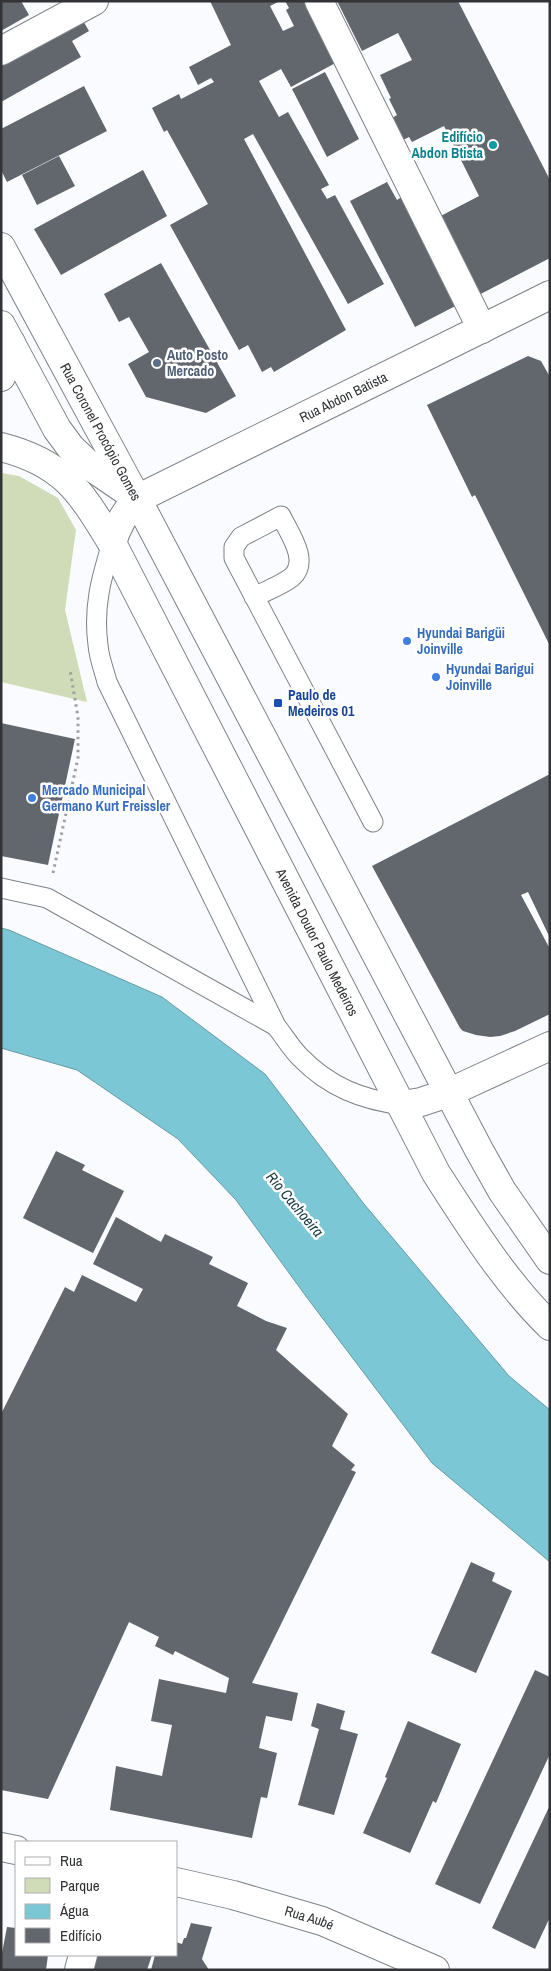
<svg xmlns="http://www.w3.org/2000/svg" width="551" height="1971" font-family="'Archivo Narrow',sans-serif">
<style>
.green{fill:#cfdcb7}
.water{fill:#7cc7d6;stroke:#669ba6}
.building{fill:#62666d}
.lines{fill:none;stroke-linecap:round;stroke-linejoin:round}
.lane-casing{stroke:#7d8289;stroke-width:21}
.street-casing{stroke:#7d8289;stroke-width:30}
.secondary-casing{stroke:#7d8289;stroke-width:30}
.primary-casing{stroke:#7d8289;stroke-width:30}
.path{stroke:#9ea0a3;stroke-width:3;stroke-dasharray:2.5 4;stroke-linecap:butt}
.lane{stroke:#fff;stroke-width:19}
.street{stroke:#fff;stroke-width:28}
.secondary{stroke:#fff;stroke-width:28}
.primary{stroke:#fff;stroke-width:28}
.culture-dot{fill:#0f9aa8;stroke:#fff;stroke-width:2}
.service-dot{fill:#5c6f8a;stroke:#fff;stroke-width:2}
.shop-dot{fill:#3f7fe0;stroke:#fff;stroke-width:2}
.transit-dot{fill:#1a4fb4;stroke:#fff;stroke-width:2}
.labels{text-anchor:middle;dominant-baseline:central;stroke-width:5;stroke-linejoin:round;paint-order:stroke}
.culture-label{font-size:14px;font-weight:bold;fill:#0d838f;stroke:#fff;text-anchor:end}
.service-label{font-size:14px;font-weight:bold;fill:#4e5e75;stroke:#fff;text-anchor:start}
.street-label{font-size:14px;fill:#313336;stroke:#fff}
.shop-label{font-size:14px;font-weight:bold;fill:#366cbe;stroke:#fff;text-anchor:start}
.transit-label{font-size:14px;font-weight:bold;fill:#164399;stroke:#fff;text-anchor:start}
.water-label{font-size:15px;font-style:italic;fill:#14383f;stroke:#fff}
</style>
<rect width="100%" height="100%" fill="#f9fbfe"/>
<path class="green" d="M1,473L19,476L58,498L76,530L65,610L87,702L1,682Z"/>
<path class="water" d="M1,928L9,930L162,997L265,1074L364,1204L509,1376L550,1410V1562L432,1463L308,1299L236,1200L178,1139L77,1070L1,1048Z"/>
<path class="building" d="M1,1H21L29,15L1,31Z
M210,1H280L270,6L283,31L294,26L286,10L289,8L285,1H312L341,60L291,87L281,69L259,81L279,117L288,112L329,185L321,189L327,199L335,195L384,284L348,304L253,134L244,139L346,330L274,372L271,367L262,372L248,345L239,350L170,225L208,204L167,130L164,132L152,108L179,94L181,99L214,82L211,78L198,85L189,67L231,45Z
M337,1H458L550,180V258L473,298L433,220L479,196L444,126L412,142L409,137L403,140L392,118L397,115L389,99L391,98L380,75L412,60L398,33L362,51Z
M82,19L89,31L72,41L81,57L1,102V64Z
M325,72L359,139L327,157L292,89Z
M84,86L107,131L7,182L1,170V129Z
M59,156L75,186L37,205L22,175Z
M143,170L167,216L61,275L34,229Z
M387,182L397,200L408,193L463,302L415,327L350,201Z
M161,263L236,396L206,413L146,397L128,364L149,352L129,317L119,322L104,294Z
M528,356L541,361L550,377V646L475,495L472,497L427,405Z
M1,723L75,739L48,865L1,856Z
M550,774V938L528,892L521,895L550,949V1014L515,1031L500,1036L490,1037L476,1035L463,1031L460,1028L372,866Z
M56,1151L85,1165L82,1170L124,1191L93,1253L23,1218Z
M116,1217L161,1242L165,1234L213,1257L209,1264L248,1283L237,1306L266,1321L287,1328L276,1350L348,1414L332,1446L355,1465L351,1470L356,1472L252,1683L298,1693L292,1721L266,1716L259,1748L277,1753L267,1798L261,1797L252,1838L110,1810L116,1766L162,1776L172,1725L151,1721L159,1679L226,1693L229,1678L175,1651L173,1655L155,1646L159,1637L129,1622L48,1799L1,1790V1414L65,1287L74,1292L82,1275L136,1302L143,1289L93,1264Z
M471,1562L495,1573L492,1581L512,1591L476,1673L431,1653Z
M535,1670L550,1677V1754L480,1904L435,1884Z
M317,1703L345,1711L340,1729L358,1734L334,1815L298,1805L319,1729L311,1726Z
M408,1721L461,1744L436,1803L433,1801L410,1853L363,1833L387,1778L385,1777Z
M550,1805V1917L535,1949L492,1928Z
M191,1923L212,1927L202,1959L209,1970H151L155,1955H176V1942L182,1944L184,1938H186Z
M7,1927L16,1928V1955H48L46,1970H1V1958Z
M94,1955H152L147,1970H90Z"/>
<g class="lines">
<g class="lane-casing">
<path id="lane" d="M112,543C101,579 93,607 98,645C99,658 104,670 107,682L276,1026C284,1036 291,1048 300,1057C329,1087 362,1100 403,1105
M254,597C266,591 282,585 292,577C310,561 289,533 281,516L241,537L234,547V558L373,822
M1,888L47,898L276,1026"/>
</g>
<g class="street-casing">
<path id="street" d="M319,1L482,329
M1,51L94,1
M79,1970L83,1955"/>
</g>
<g class="secondary-casing">
<g id="secondary">
<path id="s1" d="M137,499L550,295"/>
<path d="M448,1093L550,1046"/>
</g>
</g>
<g class="primary-casing">
<g id="primary">
<path id="s2" d="M1,247L137,499L479,1150L502,1191L550,1260"/>
<path d="M1,325L57,429L71,448L90,466L134,496"/>
<path d="M1,377L7,362L11,343"/>
<path id="s3" d="M1,447C64,463 80,491 112,543L436,1173C470,1226 505,1282 550,1326"/>
<path d="M112,543C117,525 125,512 137,499"/>
<path d="M403,1105L421,1102L448,1093"/>
<path d="M1,1847L16,1850"/>
<path id="s4" d="M176,1882L233,1895L322,1921L435,1970"/>
</g>
</g>
<path class="path" d="M53,873L78,758V717L70,670"/>
<use href="#lane" class="lane"/>
<use href="#street" class="street"/>
<use href="#secondary" class="secondary"/>
<use href="#primary" class="primary"/>
</g>
<circle class="culture-dot" cx="493" cy="145" r="5"/>
<circle class="service-dot" cx="157" cy="363" r="5"/>
<g class="shop-dot">
<circle cx="407" cy="641" r="5"/>
<circle cx="436" cy="677" r="5"/>
<circle cx="32" cy="798" r="5"/>
</g>
<rect class="transit-dot" x="273" y="698" width="10" height="10" rx="2.5"/>
<g class="labels">
<g class="culture-label">
<text x="483" y="137">Edifício<tspan x="483" dy="16">Abdon Btista</tspan></text>
</g>
<g class="service-label">
<text x="167" y="355">Auto Posto<tspan x="167" dy="16">Mercado</tspan></text>
</g>
<g class="street-label">
<text stroke="none"><textPath href="#s1" startOffset="230">Rua Abdon Batista</textPath></text>
<text stroke="none"><textPath href="#s2" startOffset="210">Rua Coronel Procópio Gomes</textPath></text>
<text stroke="none"><textPath href="#s3" startOffset="601">Avenida Doutor Paulo Medeiros</textPath></text>
<text stroke="none"><textPath href="#s4" startOffset="138">Rua Aubé</textPath></text>
</g>
<g class="shop-label">
<text x="417" y="633">Hyundai Barigüi<tspan x="417" dy="16">Joinville</tspan></text>
<text x="446" y="669">Hyundai Barigui<tspan x="446" dy="16">Joinville</tspan></text>
<text x="42" y="790">Mercado Municipal<tspan x="42" dy="16">Germano Kurt Freissler</tspan></text>
</g>
<g class="transit-label">
<text x="288" y="695">Paulo de<tspan x="288" dy="16">Medeiros 01</tspan></text>
</g>
<g class="water-label">
<text transform="translate(295 1204) rotate(50)">Rio Cachoeira</text>
</g>
</g>
<rect width="551" height="1971" fill="none" stroke="#313336" stroke-width="5"/>
<rect x="15" y="1841" width="162" height="115" fill="#ffffff" stroke="#adadaf"/>
<rect x="25" y="1857" width="25" height="8" fill="#ffffff" stroke="#adadaf"/>
<text x="60" y="1866" font-size="15" fill="#313336">Rua</text>
<rect x="25" y="1878" width="25" height="15" fill="#cfdcb7" stroke="#adadaf"/>
<text x="60" y="1891" font-size="15" fill="#313336">Parque</text>
<rect x="25" y="1904" width="25" height="15" fill="#7cc7d6" stroke="#adadaf"/>
<text x="60" y="1916" font-size="15" fill="#313336">Água</text>
<rect x="25" y="1928" width="25" height="15" fill="#62666d" stroke="#adadaf"/>
<text x="60" y="1941" font-size="15" fill="#313336">Edifício</text>
</svg>
